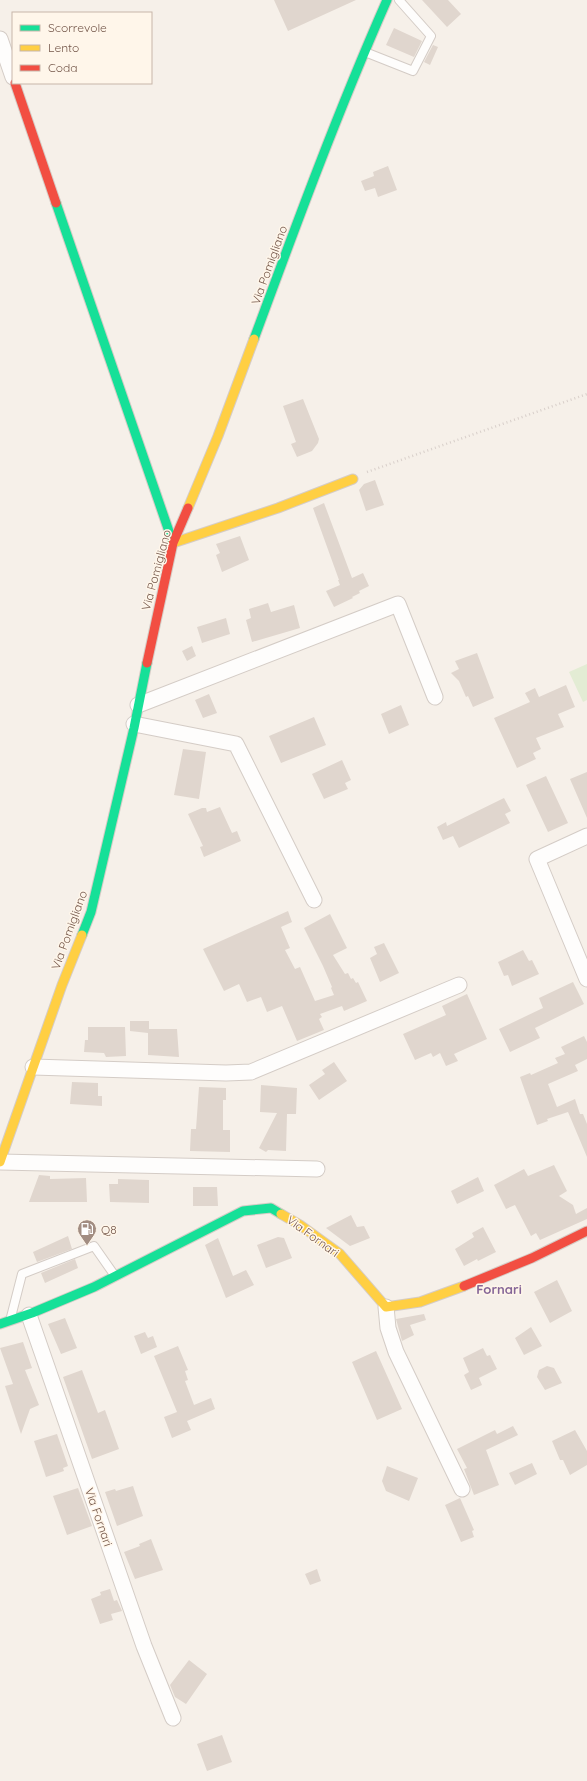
<svg xmlns="http://www.w3.org/2000/svg" width="587" height="1781" font-family="Quicksand,sans-serif">
<style>
.green{fill:#e3ecd4}
.building{fill:#e0d6ce}
.lines{fill:none;stroke-linecap:round;stroke-linejoin:round}
.lane-casing{stroke:#d4ccc6;stroke-width:10}
.street-casing{stroke:#d4ccc6;stroke-width:17}
.fast-casing{stroke:#d5ccc6;stroke-width:11}
.slow-casing{stroke:#d5ccc6;stroke-width:11}
.jam-casing{stroke:#d5ccc6;stroke-width:11}
.path{stroke:#d8cfca;stroke-width:2.5;stroke-dasharray:1 3;stroke-linecap:butt}
.lane{stroke:#fefdfc;stroke-width:8}
.street{stroke:#fefdfc;stroke-width:15}
.fast{stroke:#16e098;stroke-width:9}
.slow{stroke:#ffcf43;stroke-width:9}
.jam{stroke:#f24e42;stroke-width:9}
.labels{text-anchor:middle;dominant-baseline:central;stroke-width:3;stroke-linejoin:round;paint-order:stroke}
.street-label{font-size:12px;fill:#74574a;stroke:#fff6ea}
.poi-label{font-size:12px;fill:#74574a;stroke:#fff6ea;text-anchor:start}
.neighbourhood-label{font-size:13px;font-weight:bold;fill:#846597;stroke:#fff6ea}
</style>
<rect width="100%" height="100%" fill="#f6f0e9"/>
<path class="green" d="M587,664V700L583,702L569,672Z"/>
<path class="building" d="M274,0H356L288,31Z
M422,0H448L461,14L447,27Z
M394,28L422,41L414,57L386,45Z
M433,45L438,47L430,65L424,62Z
M388,166L397,190L378,197L375,188L365,191L361,181L374,176L373,172Z
M303,399L319,439L318,443L312,451L297,457L291,444L296,442L283,406Z
M375,480L384,505L366,511L359,490L364,484Z
M324,503L352,578L363,573L369,586L359,591L360,593L352,597L353,598L334,607L326,591L340,585L338,580H339L313,508Z
M240,536L249,560L222,572L216,555L220,553L216,544Z
M268,603L271,612L294,605L300,628L252,642L246,620L251,618L249,609Z
M226,618L230,634L202,643L197,627Z
M192,646L196,656L187,661L182,651Z
M477,653L494,698L473,707L468,696L466,697L459,681L451,673L459,669L455,661Z
M566,685L575,707L558,714L564,727L536,738L541,749L533,753L536,759L517,768L494,718L530,702L525,693L535,688L539,697Z
M209,694L217,713L203,718L195,700Z
M401,705L409,725L389,734L381,714Z
M314,717L326,745L281,763L269,736Z
M183,749L206,752L199,799L174,795Z
M342,760L351,780L345,783L348,789L324,799L312,774Z
M587,772V818L570,779Z
M546,776L568,823L548,832L526,785Z
M504,798L511,811L505,814L510,823L459,848L453,836L443,840L437,827L446,822L447,826Z
M220,807L232,833L237,831L241,841L204,857L200,847L203,846L188,814L202,808H206L207,812Z
M288,911L292,922L281,927L290,948L285,950L295,969L300,967L315,1001L334,995L331,988L332,987L323,966L304,928L330,914L347,948L333,955L345,974L348,973L351,979L353,978L356,983L358,982L367,1001L344,1011L342,1006L320,1014L322,1017L319,1019L324,1030L297,1041L282,1006L267,1012L261,997L247,1002L239,984L224,991L203,949Z
M384,943L399,973L380,982L370,958L377,954L374,947Z
M523,950L529,961L532,960L539,974L512,986L508,975L504,976L498,962Z
M573,982L584,1004L535,1028L540,1038L510,1052L499,1029L543,1008L539,998Z
M467,994L487,1039L454,1054L458,1061L446,1066L440,1053L433,1057L431,1053L415,1060L403,1034L446,1015L442,1006Z
M130,1021H149V1029H177L179,1057L148,1055V1033L130,1031Z
M88,1027H125L126,1056L106,1057L104,1053L84,1052L85,1040H88Z
M584,1036L587,1042V1059L575,1065L578,1071L548,1084L557,1107L575,1099L580,1114H583L587,1124V1157L568,1112L547,1119L548,1121L537,1125L520,1077L530,1073L531,1075L558,1063L555,1058L565,1054L561,1047Z
M334,1062L347,1081L319,1100L309,1085L325,1074L322,1070Z
M72,1082L98,1083V1096H102V1106L70,1104Z
M261,1085L297,1088L296,1114H287L286,1151L268,1150L266,1152L259,1148L277,1113L260,1112Z
M199,1087L226,1088V1100H223V1130H230V1152L190,1151L191,1129H196Z
M554,1165L567,1191L559,1196L573,1205L576,1214L587,1208V1219L540,1240L536,1233L531,1236L515,1205L506,1209L494,1185L524,1169L528,1176Z
M39,1175L50,1176V1179L86,1178L87,1202H29Z
M478,1177L484,1191L457,1204L451,1191Z
M118,1179L149,1180V1203L110,1202L109,1184H118Z
M193,1187H217L218,1206H193Z
M351,1215L357,1227L364,1226L370,1238L350,1246L326,1228Z
M483,1227L496,1252L478,1261L477,1259L464,1266L455,1249L474,1237L472,1233Z
M68,1236L72,1249L37,1262L33,1252Z
M278,1237L284,1238L292,1258L266,1268L257,1245Z
M218,1238L233,1276L246,1270L254,1285L226,1298L205,1245Z
M75,1259L78,1268L45,1283L41,1273Z
M557,1280L572,1311L550,1323L534,1292Z
M424,1314L426,1320L410,1325L414,1335L402,1341L396,1319Z
M65,1318L77,1348L61,1354L48,1324Z
M531,1327L542,1346L524,1355L515,1338Z
M145,1332L148,1338L153,1336L157,1347L141,1354L134,1336Z
M23,1342L32,1368L25,1370L39,1405L30,1409L21,1434L5,1386L13,1384L0,1348Z
M178,1346L188,1370L185,1371L188,1380L185,1381L194,1405L211,1398L215,1409L187,1421L191,1430L172,1438L164,1417L177,1412L154,1356Z
M483,1348L487,1356L490,1355L497,1369L479,1378L482,1385L471,1390L464,1375L469,1372L463,1358Z
M376,1351L402,1409L377,1420L352,1362Z
M547,1366L554,1368L562,1383L545,1390L537,1377L539,1370Z
M82,1370L98,1413L105,1410L119,1449L92,1459L63,1377Z
M513,1426L518,1435L486,1450L499,1485L474,1495L464,1469L467,1468L457,1449L495,1430L497,1434Z
M575,1430L587,1451V1465L570,1475L563,1460H560L552,1441Z
M57,1434L68,1466L63,1468L64,1471L46,1477L34,1441Z
M532,1463L537,1474L515,1485L509,1473Z
M387,1466L418,1478L409,1501L386,1491L382,1481Z
M133,1486L143,1516L117,1526L105,1492L115,1489L116,1491Z
M78,1488L92,1526L67,1535L53,1496Z
M460,1498L474,1530L472,1531L474,1537L461,1542L445,1505Z
M151,1539L163,1570L135,1579L124,1552L140,1546L139,1544Z
M317,1569L321,1581L310,1585L305,1574Z
M110,1589L114,1601L117,1600L122,1611L111,1614L113,1620L100,1624L91,1599L101,1595L100,1592Z
M189,1660L207,1674L186,1704L175,1697L170,1685Z
M222,1735L232,1762L207,1771L197,1744Z"/>
<g class="lines">
<g class="lane-casing">
<path id="lane" d="M365,52L413,71L431,36L399,0
M11,1317L22,1274L94,1246L115,1276"/>
</g>
<g class="street-casing">
<path id="street" d="M0,39L13,77
M138,705L398,604L435,697
M134,724L236,744L314,900
M587,836L537,859L587,979
M33,1067L226,1073L251,1072L459,985
M0,1162L317,1169
M386,1307L388,1328L396,1352L462,1489
M29,1315L144,1646L173,1718"/>
</g>
<g class="fast-casing">
<path id="fast" d="M56,203L173,543
M254,339C296,225 338,111 387,0
M82,935L91,912L134,728L147,663
M0,1324L32,1313L94,1287L243,1211L271,1208L281,1214"/>
</g>
<g class="slow-casing">
<path id="slow" d="M188,508L218,436L254,339
M173,543L278,508L353,479
M0,1162L62,985L82,935
M281,1214L300,1225L340,1254L386,1307L420,1302L464,1286"/>
</g>
<g class="jam-casing">
<path id="jam" d="M15,83L56,203
M147,663L173,543L188,508
M464,1286L532,1258L587,1231"/>
</g>
<path class="path" d="M367,472L587,394"/>
<use href="#lane" class="lane"/>
<use href="#street" class="street"/>
<use href="#fast" class="fast"/>
<use href="#slow" class="slow"/>
<use href="#jam" class="jam"/>
</g>
<defs>
<g id="fuel-pin" transform="scale(1)"><path d="M0 17L-7.5 6A9.5 9.5 0 1 1 7.5 6Z" fill="#a28d82" stroke="#fff6ea"/><path d="M-5.5-6h7V0h2V4h1.3V-2.5L3-4.5l.8-.8L6-3V5H2.5V1h-1V6h-7ZM-4.2-4.7v3.2H.2V-4.7Z" fill="#fff"/></g>
</defs>
<g fill-rule="evenodd">
<use href="#fuel-pin" x="87" y="1229"/>
</g>
<g class="labels">
<g class="street-label">
<text transform="translate(269 265) rotate(-70)">Via Pomigliano</text>
<text transform="translate(156 570) rotate(-75)">Via Pomigliano</text>
<text transform="translate(69 930) rotate(-70)">Via Pomigliano</text>
<text transform="translate(313 1236) rotate(36)">Via Fornari</text>
<text transform="translate(99 1517) rotate(71)">Via Fornari</text>
</g>
<g class="poi-label">
<text x="101" y="1229">Q8</text>
</g>
<g class="neighbourhood-label">
<text x="499" y="1289">Fornari</text>
</g>
</g>
<rect x="12" y="12" width="140" height="72" fill="#fff6ea" stroke="#c7b6aa"/>
<rect x="20" y="25" width="20" height="6" fill="#16e098" stroke="#c7b6aa"/>
<text x="48" y="32" font-size="12" fill="#74574a">Scorrevole</text>
<rect x="20" y="45" width="20" height="6" fill="#ffcf43" stroke="#c7b6aa"/>
<text x="48" y="52" font-size="12" fill="#74574a">Lento</text>
<rect x="20" y="65" width="20" height="6" fill="#f24e42" stroke="#c7b6aa"/>
<text x="48" y="72" font-size="12" fill="#74574a">Coda</text>
</svg>
